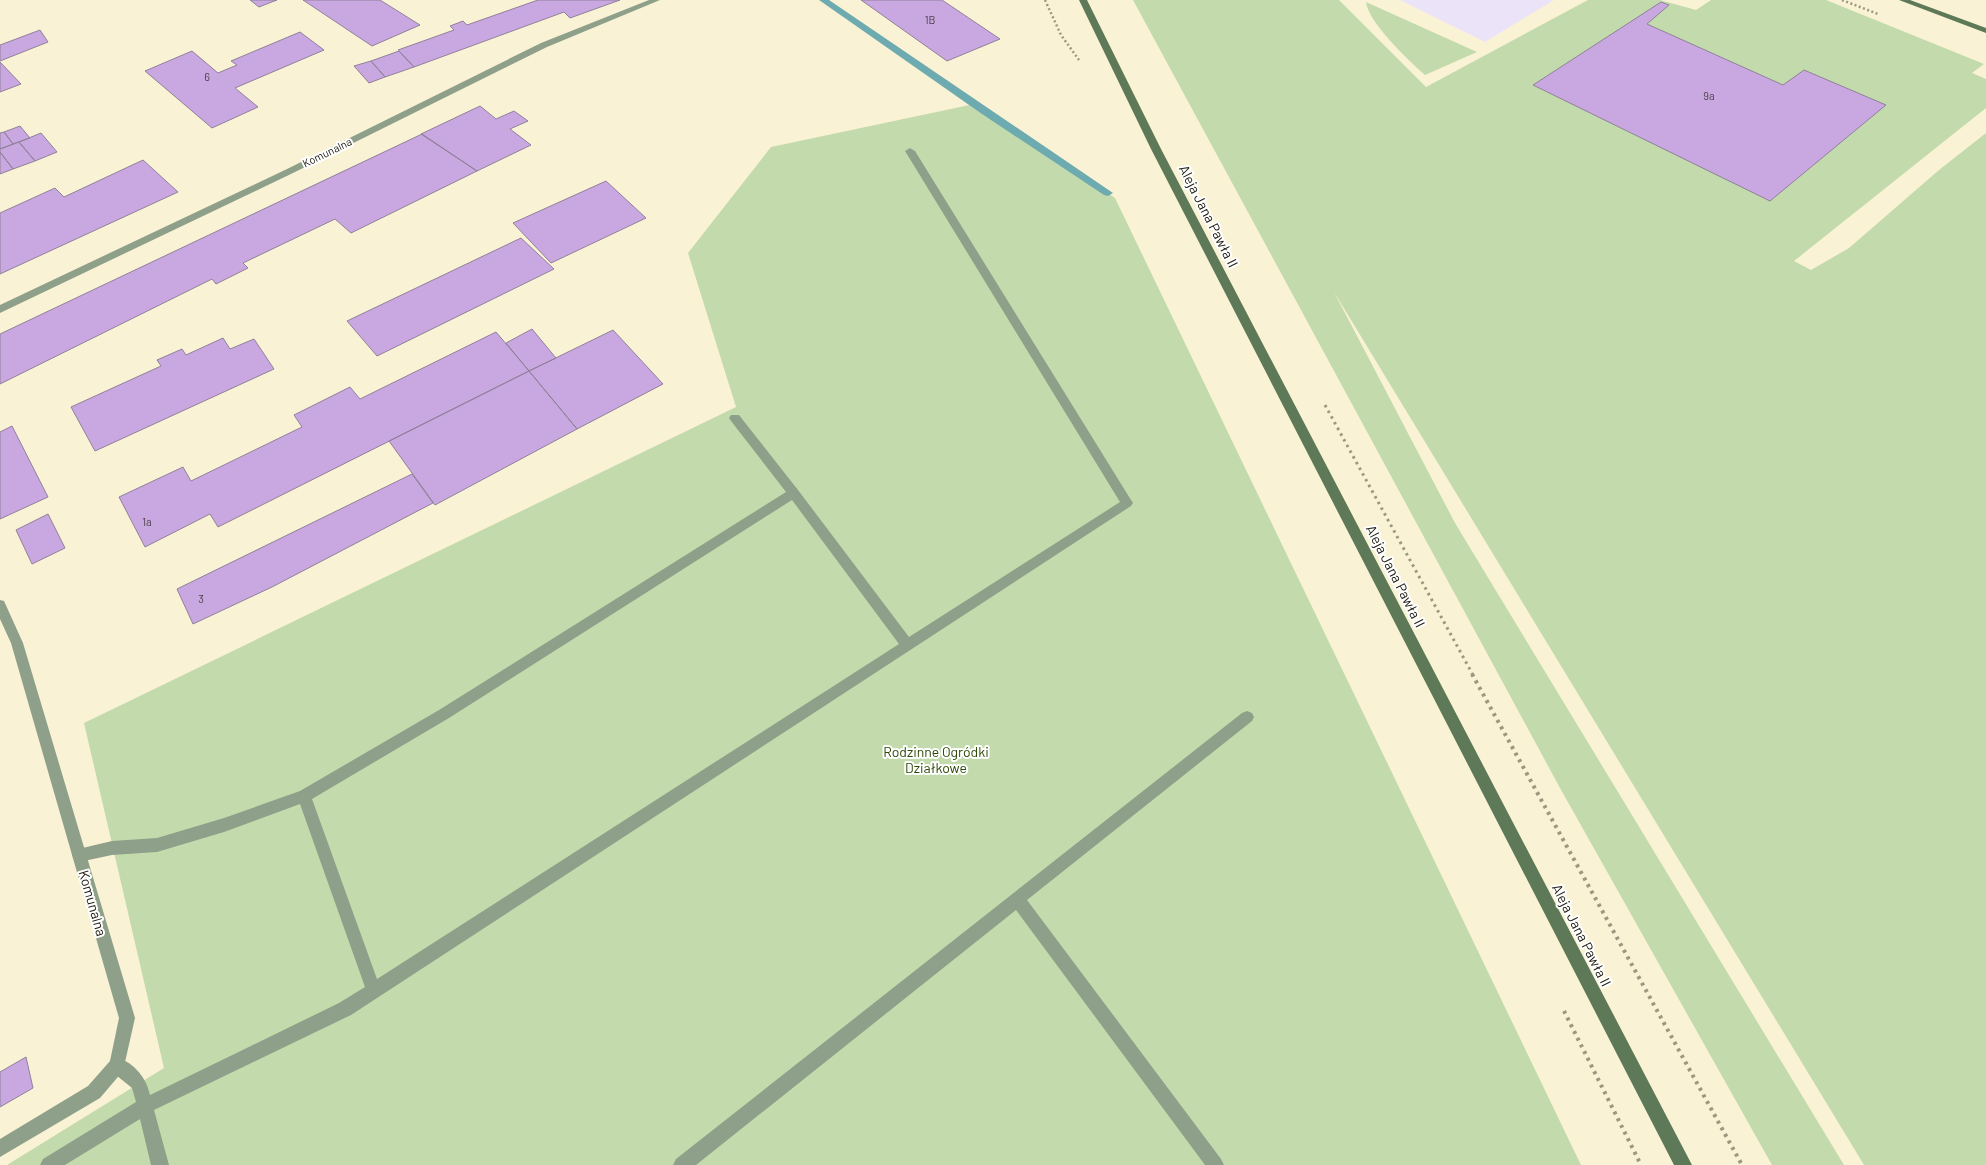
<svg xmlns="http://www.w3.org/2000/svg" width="1986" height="1165" font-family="Barlow,sans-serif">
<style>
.education{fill:#ebe4f9}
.green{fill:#c3dbac}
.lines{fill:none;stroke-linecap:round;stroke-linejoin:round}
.stream{fill:#6dabb0;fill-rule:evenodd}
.building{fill:#c9a7e0;stroke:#90819a}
.path-far2{stroke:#9c9781;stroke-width:2.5;stroke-dasharray:2 2.5;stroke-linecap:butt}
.path-far1{stroke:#9c9781;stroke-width:3;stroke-dasharray:2.5 4;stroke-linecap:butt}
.path{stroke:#9c9781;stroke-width:4;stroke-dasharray:3 4.5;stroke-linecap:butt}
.lane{fill:#8ea089;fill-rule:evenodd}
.street{fill:#8ea089;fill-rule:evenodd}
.secondary{fill:#5e7957;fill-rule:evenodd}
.labels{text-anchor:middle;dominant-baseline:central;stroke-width:4;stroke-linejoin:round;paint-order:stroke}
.number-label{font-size:11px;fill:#4c4248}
.far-street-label{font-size:11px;fill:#222015;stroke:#fff}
.street-label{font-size:14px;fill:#222015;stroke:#fff}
.park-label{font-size:14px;fill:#2e4907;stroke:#fff}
</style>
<rect width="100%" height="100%" fill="#faf2d4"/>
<path class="education" d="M1400,0H1554L1485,42Z"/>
<path class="green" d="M1133,0H1339L1426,87L1588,0H1660L1696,10L1711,0H1826L1984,64L1972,73L1986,79V108L1794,261L1811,270L1849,248L1939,170L1986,133V1165H1864L1334,292L1455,523L1844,1165H1772L1560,788Z
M1366,2L1477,52L1425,75C1409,61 1368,22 1366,2Z
M979,103L1115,198L1581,1165H7L164,1068L84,723L736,407L688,253L771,147Z"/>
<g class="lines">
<path class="stream" d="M819,0H829L1113,193L1108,196L1104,195L982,114Z"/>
</g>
<path class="building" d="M250,0H277L259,7Z
M303,0H380L420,25L372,46Z
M538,0H620L570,18L564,12L414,67L398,50L454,30L450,26L463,21L467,25Z
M861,0H942L1000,39L947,61Z
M1661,2L1669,5L1647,24L1783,85L1804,70L1886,105L1770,201L1533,85Z
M40,30L48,42L0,61V45Z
M300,32L324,50L235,88L258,107L212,128L145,71L192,51L218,73L237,65L231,61Z
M399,51L414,67L385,77L371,61Z
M371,61L385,77L369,83L354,66Z
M0,62L21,84L0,92Z
M480,106L496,119L514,111L528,121L510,129L531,145L477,171L421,134Z
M20,126L30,138L13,144L4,132Z
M4,132L13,144L0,149V133Z
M41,133L57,152L35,161L19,142Z
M422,134L477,171L351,233L335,219L243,263L248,268L216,284L212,279L0,384V334Z
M19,142L35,161L13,169L0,152V149Z
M0,152L13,169L0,174Z
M143,160L178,192L0,274V213L55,188L64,197Z
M606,181L646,218L551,263L513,223Z
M521,238L554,269L377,356L347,321Z
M532,329L556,358L529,371L506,343Z
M613,330L663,384L577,429L529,371Z
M496,332L529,371L218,527L210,514L145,547L119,497L183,467L191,481L302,427L294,415L350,387L360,399Z
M223,338L230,349L254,339L274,369L95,451L71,407L161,366L157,360L182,349L186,355Z
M529,371L577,429L435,505L389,441Z
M12,426L48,497L0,519V432Z
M412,474L433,503L272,587L193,624L177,589Z
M48,514L65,548L32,564L16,530Z
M26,1057L33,1088L0,1107V1072Z"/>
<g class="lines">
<path class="path-far2" d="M1045,0L1061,35L1079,60
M1842,0L1878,14"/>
<path class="path-far1" d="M1325,405L1473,675"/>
<path class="path" d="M1472,674L1742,1165
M1564,1011L1641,1165"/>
<path class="lane" d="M910,148L915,151L1131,500L1133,503L1131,506L351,1015L154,1110L169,1165H151L140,1119L65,1165H40L43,1159L136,1102L132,1088L111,1071L109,1065L111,1059L117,1057C135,1064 146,1077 150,1095L339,1003L365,987L300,804L224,832L157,852L112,855L79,862L74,860L72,855L74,850L112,841L157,838L224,818L300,791L439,710L786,492L731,421L729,418L731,415H739L798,490L909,637L1120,502L905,151ZM792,500L899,644L377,979L312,799L449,718Z
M1247,711L1252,713L1254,717L1252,721L1027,900L1221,1159L1224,1165H1205L1016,910L696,1165H673L676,1159L1242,713Z"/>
<path class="street" d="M649,0H660L547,47L293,173L0,313V305L287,169L541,43Z
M0,600L4,601L23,643L135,1018L123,1071L100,1098L0,1157V1139L88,1086L110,1061L119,1018L11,643L0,619Z"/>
<path class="secondary" d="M1079,0H1087L1161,149L1692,1165H1674L1151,149Z
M1899,0H1910L1986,28V33Z"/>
</g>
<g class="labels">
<g class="number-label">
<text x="930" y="19">1B</text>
<text x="207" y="76">6</text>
<text x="1709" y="95">9a</text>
<text x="147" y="521">1a</text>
<text x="201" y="598">3</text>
</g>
<g class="far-street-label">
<text transform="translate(327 152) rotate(-26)">Komunalna</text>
</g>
<g class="street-label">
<text transform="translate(1209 216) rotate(63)">Aleja Jana Pawła II</text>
<text transform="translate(1396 576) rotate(63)">Aleja Jana Pawła II</text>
<text transform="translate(93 903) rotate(74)">Komunalna</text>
<text transform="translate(1582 935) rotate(63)">Aleja Jana Pawła II</text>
</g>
<g class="park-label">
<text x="936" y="751">Rodzinne Ogródki<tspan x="936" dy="16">Działkowe</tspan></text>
</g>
</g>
</svg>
